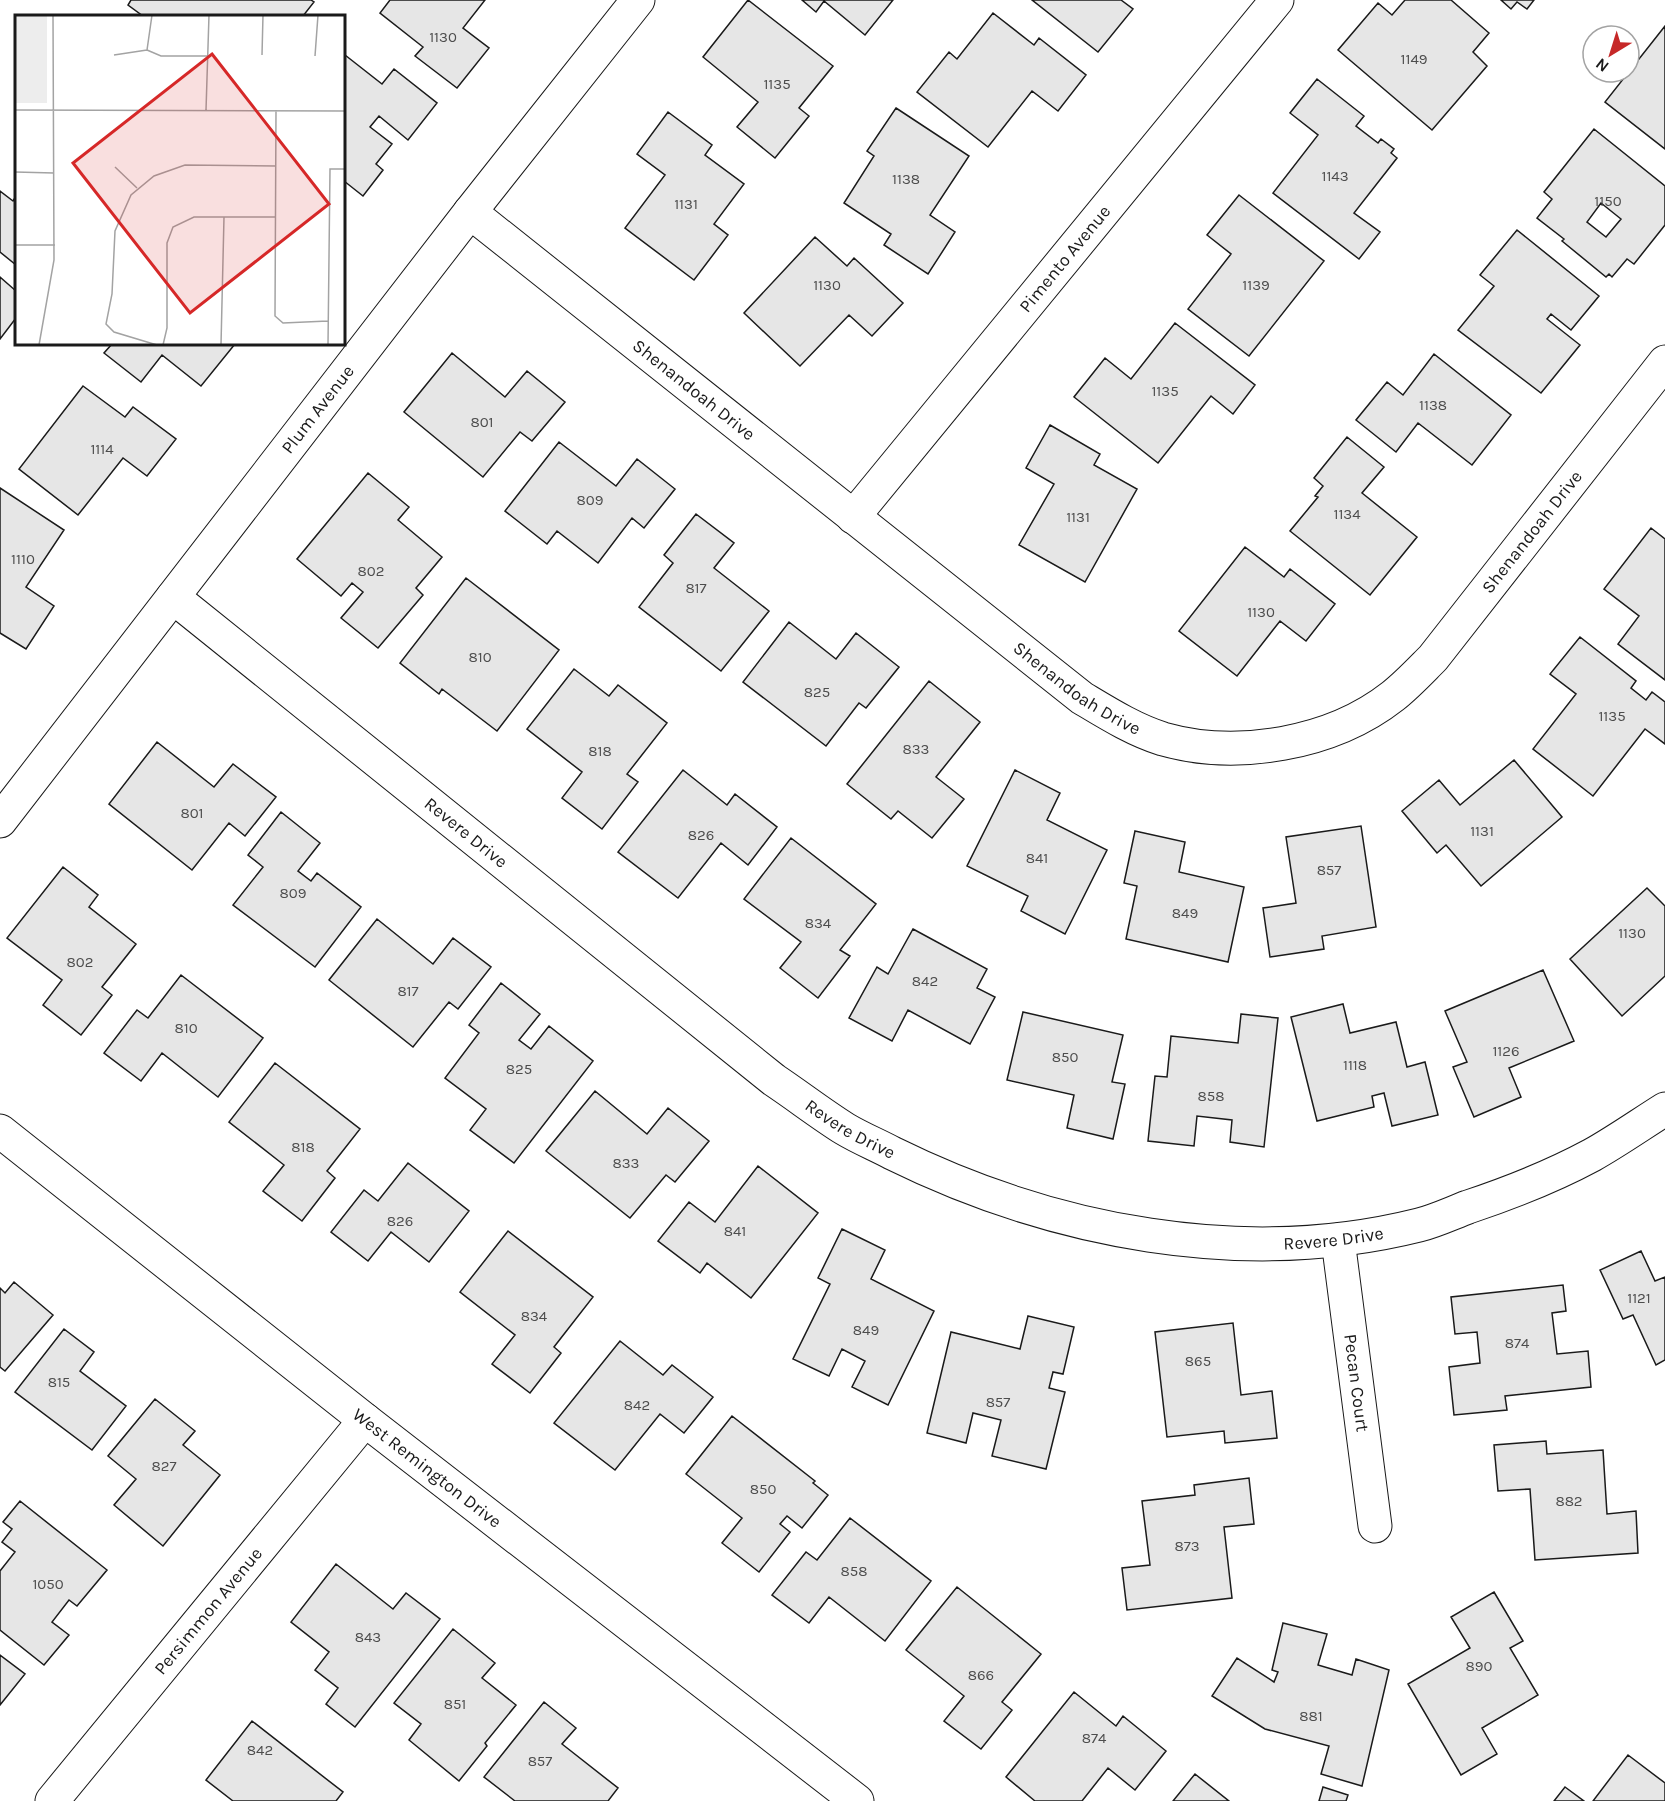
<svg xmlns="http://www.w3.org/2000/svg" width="1665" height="1801" font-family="Karla,sans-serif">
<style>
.building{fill:#e6e6e6;stroke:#1a1a1a;stroke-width:1.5;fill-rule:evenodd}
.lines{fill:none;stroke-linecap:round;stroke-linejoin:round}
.minor-casing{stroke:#1a1a1a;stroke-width:35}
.minor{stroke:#fff;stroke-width:33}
.labels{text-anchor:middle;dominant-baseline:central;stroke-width:4.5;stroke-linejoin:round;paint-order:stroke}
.number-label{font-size:15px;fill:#4d4d4d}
.street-label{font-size:18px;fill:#1a1a1a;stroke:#fff}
.inset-road{fill:none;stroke:#a3a3a3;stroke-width:1.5}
.view{fill:#d62828;fill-opacity:0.15;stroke:#d62828;stroke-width:3}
.inset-edge{fill:none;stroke:#1a1a1a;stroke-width:3}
</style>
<rect width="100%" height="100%" fill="#fff"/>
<path class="building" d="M131,0H311L314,2L303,16H143L128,5Z
M390,0H485L463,28L489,48L457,88L415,56L423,47L380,13Z
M748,0L833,66L799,108L809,116L775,158L737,127L758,102L703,57Z
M802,0H893L865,35L824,1L816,12Z
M1032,0H1121L1133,9L1098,52Z
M1405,0H1451L1489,33L1473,52L1487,66L1432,130L1338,50L1378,3L1392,15Z
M1501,0H1534L1527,9L1517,2L1511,9Z
M993,13L1034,45L1039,38L1086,75L1058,111L1032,91L988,147L917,92L949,52L957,59Z
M1665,26V149L1605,102Z
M345,55L382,84L394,69L437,103L408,140L379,116L370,127L392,144L376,164L383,170L363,196L344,181Z
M1317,79L1364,116L1356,126L1378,143L1381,139L1394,149L1391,153L1397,158L1354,213L1380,232L1359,259L1273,193L1318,135L1290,113Z
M896,108L969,156L930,215L955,232L928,274L884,245L891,234L844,203L874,156L867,151Z
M668,112L712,145L705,155L744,184L714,224L728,235L694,280L625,228L665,175L637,154Z
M1594,129L1665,186V225L1634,264L1627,259L1612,277L1609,274L1606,277L1562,241L1564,239L1537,218L1552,199L1544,192ZM1601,203L1621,219L1606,237L1587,222Z
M0,191L13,201L16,196V265L0,252Z
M1239,195L1324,261L1249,356L1188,309L1231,254L1207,235Z
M1517,230L1599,296L1571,330L1551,314L1547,319L1580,345L1541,393L1458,330L1494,286L1480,275Z
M815,237L847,266L854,258L903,303L872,336L849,315L800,366L744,313Z
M0,277L16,291V318L0,339Z
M1175,323L1255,385L1233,414L1211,396L1158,463L1074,397L1105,358L1131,379Z
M112,344H235L201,386L162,355L141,382L104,353Z
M452,353L505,397L527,371L565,402L532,441L520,432L483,477L404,412Z
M1434,354L1511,415L1472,465L1418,423L1396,452L1356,420L1387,382L1403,395Z
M83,386L125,417L133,407L176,439L147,476L123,458L78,515L19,469Z
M1050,425L1100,454L1094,465L1137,489L1085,582L1019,545L1054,484L1026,468Z
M1347,437L1384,467L1362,493L1417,537L1370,595L1290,531L1318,497L1315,496L1323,486L1314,478Z
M559,442L616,486L637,459L675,489L644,528L632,518L598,563L557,531L547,544L505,511Z
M368,473L409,507L398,520L442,557L416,588L423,595L378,648L341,618L363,592L352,583L341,596L297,559Z
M0,488L64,530L26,587L54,606L26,649L0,633Z
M696,514L734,543L714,568L769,611L721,671L639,607L673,563L664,555Z
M1651,528L1665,539V680L1618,644L1639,616L1604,589Z
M1245,547L1284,577L1290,569L1335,604L1306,641L1280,621L1237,676L1179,631Z
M466,578L559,650L497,731L442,689L439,694L400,663Z
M789,622L836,659L856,633L899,667L866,708L859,703L826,746L743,682Z
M1580,637L1636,681L1631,688L1646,700L1652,692L1665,702V744L1645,729L1593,796L1533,749L1576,694L1550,674Z
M574,669L609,696L618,685L667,723L627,774L638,782L602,829L562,798L582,772L527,729Z
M929,681L980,722L936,777L964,799L932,838L898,811L891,819L847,784Z
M157,742L214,787L233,764L276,797L245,836L229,823L192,870L109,804Z
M1514,760L1562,817L1481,886L1446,845L1437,853L1402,811L1439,780L1460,805Z
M683,770L727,805L735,794L777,827L748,865L721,843L678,898L618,852Z
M1015,770L1060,793L1047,820L1107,850L1065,934L1021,911L1028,896L967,866Z
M281,812L320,843L298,871L311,881L317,873L361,907L315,967L233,905L263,867L248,855Z
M1361,826L1376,927L1322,936L1324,949L1270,957L1263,908L1296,903L1286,837Z
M1135,831L1185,842L1179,872L1244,887L1228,962L1126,939L1137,886L1124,883Z
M791,838L876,904L840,950L850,956L818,998L780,968L801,942L744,899Z
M63,867L98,895L89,907L136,944L102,987L112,995L81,1035L43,1005L62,980L7,938Z
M1647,888L1665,906V976L1622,1016L1570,959Z
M377,919L433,964L453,938L491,967L458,1009L449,1002L413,1047L329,980Z
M913,929L987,969L977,988L995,997L970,1044L908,1010L892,1041L849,1018L877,967L888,974Z
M1543,970L1574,1041L1509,1068L1521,1097L1474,1117L1453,1067L1467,1062L1445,1011Z
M181,975L263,1038L218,1097L162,1053L141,1081L104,1053L137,1010L148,1018Z
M501,983L540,1014L519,1040L531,1049L549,1026L593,1061L514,1163L470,1130L486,1109L445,1078L479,1033L469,1025Z
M1343,1004L1350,1033L1396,1022L1407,1067L1425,1062L1438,1115L1392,1126L1384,1093L1372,1096L1374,1107L1317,1121L1291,1017Z
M1023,1012L1123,1035L1112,1082L1125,1084L1113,1139L1067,1128L1074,1095L1007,1080Z
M1241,1014L1278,1018L1264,1147L1230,1142L1232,1120L1197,1116L1194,1146L1148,1141L1155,1076L1167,1077L1171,1036L1238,1043Z
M275,1063L360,1129L327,1171L335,1178L302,1221L263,1191L284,1165L229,1122Z
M595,1091L647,1134L668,1108L709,1141L675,1182L666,1175L630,1218L546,1151Z
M408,1163L469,1211L429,1262L391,1232L368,1261L331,1232L364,1190L378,1201Z
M758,1166L818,1213L751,1298L707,1263L700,1273L658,1241L689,1202L715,1222Z
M842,1229L885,1250L871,1279L934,1311L888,1405L852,1387L865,1361L842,1349L829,1376L793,1359L830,1284L818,1278Z
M508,1231L593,1297L554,1347L561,1353L530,1393L492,1364L515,1335L460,1292Z
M1641,1251L1655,1281L1665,1277V1360L1656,1365L1633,1315L1623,1319L1600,1270Z
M14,1282L53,1315L5,1371L0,1367V1288L5,1293Z
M1563,1285L1566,1311L1552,1313L1557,1354L1588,1351L1591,1387L1505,1396L1507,1410L1454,1415L1449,1367L1480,1363L1477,1332L1455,1334L1451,1297Z
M1028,1316L1074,1327L1063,1374L1053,1372L1049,1388L1065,1392L1046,1469L992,1456L1001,1420L973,1413L966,1443L927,1433L951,1332L1020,1349Z
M1233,1323L1241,1395L1272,1391L1277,1438L1225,1443L1224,1431L1167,1437L1155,1332Z
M64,1329L94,1352L80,1371L126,1406L92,1450L15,1392Z
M620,1341L663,1375L672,1365L713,1397L684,1433L660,1414L615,1470L554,1423Z
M155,1399L195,1431L183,1445L220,1475L163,1546L114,1505L136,1479L108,1456Z
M732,1416L815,1481L813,1483L828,1495L802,1528L787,1516L780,1524L790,1532L759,1572L722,1543L742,1518L686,1474Z
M1546,1441L1547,1454L1603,1450L1607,1514L1636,1511L1638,1553L1535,1560L1530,1489L1498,1491L1494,1445Z
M1249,1478L1254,1524L1224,1527L1232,1598L1127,1610L1122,1568L1150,1565L1142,1501L1195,1495L1194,1485Z
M20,1501L107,1570L77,1606L69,1600L52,1622L69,1635L44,1665L0,1630V1571L15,1552L2,1542L12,1529L3,1522Z
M850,1518L931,1581L885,1641L829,1597L809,1623L772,1595L806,1552L817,1560Z
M336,1564L393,1609L406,1593L440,1619L355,1727L326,1704L338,1688L315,1670L329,1652L291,1622Z
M957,1587L1041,1654L1002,1702L1012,1710L981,1749L944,1721L964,1696L906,1650Z
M1494,1592L1523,1641L1510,1648L1538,1695L1482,1728L1497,1754L1461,1775L1408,1684L1470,1648L1451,1617Z
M1283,1623L1327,1634L1318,1665L1352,1675L1356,1659L1389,1670L1362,1786L1321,1774L1329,1746L1265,1729L1212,1696L1237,1658L1274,1682L1278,1672L1272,1670Z
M453,1629L495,1663L482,1678L516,1705L485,1743L487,1746L459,1781L409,1740L421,1724L394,1703Z
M0,1655L25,1674L0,1705Z
M1074,1692L1116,1726L1123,1716L1166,1751L1135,1790L1108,1768L1082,1801H1035L1006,1777Z
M544,1702L576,1728L562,1744L618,1788L608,1801H515L484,1777Z
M252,1721L343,1792L336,1801H233L206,1780Z
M1628,1755L1665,1783V1801H1593Z
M1195,1774L1229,1801H1173Z
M1323,1787L1348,1795L1346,1801H1319Z
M1565,1787L1584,1801H1554Z"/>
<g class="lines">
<g class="minor-casing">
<g id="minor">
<path id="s1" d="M470,212L1082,698C1107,713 1134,730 1163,739C1237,760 1332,744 1393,696C1407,685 1420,671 1433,658L1665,362"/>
<path id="s2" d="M853,517L1277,0"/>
<path id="s3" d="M173,597L774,1080C798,1096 821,1114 845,1129C860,1138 877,1145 892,1153C1052,1232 1243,1269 1419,1225C1435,1221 1452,1213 1468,1207C1510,1193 1553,1176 1592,1155C1617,1141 1641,1124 1665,1109"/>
<path id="s4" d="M0,821L470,212L638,0"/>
<path id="s5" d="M0,1131L365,1420L857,1801"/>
<path id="s6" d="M1338,1240L1375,1526"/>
<path id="s7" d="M52,1801L365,1420"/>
</g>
</g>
<use href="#minor" class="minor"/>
</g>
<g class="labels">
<g class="number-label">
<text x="443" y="37">1130</text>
<text x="1414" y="59">1149</text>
<text x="777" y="84">1135</text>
<text x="1335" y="176">1143</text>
<text x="906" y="179">1138</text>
<text x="1608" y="201">1150</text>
<text x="686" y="204">1131</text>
<text x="827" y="285">1130</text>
<text x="1256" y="285">1139</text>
<text x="1165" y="391">1135</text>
<text x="1433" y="405">1138</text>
<text x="482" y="422">801</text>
<text x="102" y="449">1114</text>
<text x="590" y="500">809</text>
<text x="1347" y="514">1134</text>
<text x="1078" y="517">1131</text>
<text x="23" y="559">1110</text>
<text x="371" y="571">802</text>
<text x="696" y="588">817</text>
<text x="1261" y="612">1130</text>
<text x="480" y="657">810</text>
<text x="817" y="692">825</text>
<text x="1612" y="716">1135</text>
<text x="916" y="749">833</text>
<text x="600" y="751">818</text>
<text x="192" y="813">801</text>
<text x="1482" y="831">1131</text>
<text x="701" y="835">826</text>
<text x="1037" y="858">841</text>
<text x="1329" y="870">857</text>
<text x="293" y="893">809</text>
<text x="1185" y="913">849</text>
<text x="818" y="923">834</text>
<text x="1632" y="933">1130</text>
<text x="80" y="962">802</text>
<text x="925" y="981">842</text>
<text x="408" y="991">817</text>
<text x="186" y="1028">810</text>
<text x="1506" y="1051">1126</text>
<text x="1065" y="1057">850</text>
<text x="1355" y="1065">1118</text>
<text x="519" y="1069">825</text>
<text x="1211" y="1096">858</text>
<text x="303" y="1147">818</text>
<text x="626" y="1163">833</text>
<text x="400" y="1221">826</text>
<text x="735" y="1231">841</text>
<text x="1639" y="1298">1121</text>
<text x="534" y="1316">834</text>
<text x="866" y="1330">849</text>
<text x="1517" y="1343">874</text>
<text x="1198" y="1361">865</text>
<text x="59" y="1382">815</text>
<text x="998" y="1402">857</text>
<text x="637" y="1405">842</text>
<text x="164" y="1466">827</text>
<text x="763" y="1489">850</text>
<text x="1569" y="1501">882</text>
<text x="1187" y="1546">873</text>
<text x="854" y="1571">858</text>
<text x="48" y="1584">1050</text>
<text x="368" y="1637">843</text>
<text x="1479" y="1666">890</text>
<text x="981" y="1675">866</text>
<text x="455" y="1704">851</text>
<text x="1311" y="1716">881</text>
<text x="1094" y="1738">874</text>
<text x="260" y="1750">842</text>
<text x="540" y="1761">857</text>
</g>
<g class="street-label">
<text stroke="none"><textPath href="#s2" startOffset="334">Pimento Avenue</textPath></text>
<text stroke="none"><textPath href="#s1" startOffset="286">Shenandoah Drive</textPath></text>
<text stroke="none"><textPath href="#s4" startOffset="520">Plum Avenue</textPath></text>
<text stroke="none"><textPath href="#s1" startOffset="1330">Shenandoah Drive</textPath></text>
<text stroke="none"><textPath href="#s1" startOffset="772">Shenandoah Drive</textPath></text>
<text stroke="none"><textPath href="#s3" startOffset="376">Revere Drive</textPath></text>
<text stroke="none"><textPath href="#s3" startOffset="862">Revere Drive</textPath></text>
<text stroke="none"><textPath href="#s3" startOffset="1366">Revere Drive</textPath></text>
<text stroke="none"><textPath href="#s6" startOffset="144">Pecan Court</textPath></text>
<text stroke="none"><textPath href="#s5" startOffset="544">West Remington Drive</textPath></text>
<text stroke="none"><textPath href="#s7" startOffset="246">Persimmon Avenue</textPath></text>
</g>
</g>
<g transform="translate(15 15)">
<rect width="330" height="330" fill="#fff"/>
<path d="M32,0V88H0V0Z" fill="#ededed"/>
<path class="inset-road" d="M132,35L146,41H193M132,35L137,0M99,40L132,35M247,40L248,0M300,41L303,0M0,95L330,96M191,95L194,0M261,95L260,301L268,308L313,306M100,152L122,173M0,157L39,158M0,230H40M24,330L39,245L38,0M142,330L99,317L91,309L97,279L100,216L116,180L139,161L170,150L261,151M148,330L152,313V228L158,212L179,202H261M206,330L209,202M313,330L315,154H330"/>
<path class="view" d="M197,39L314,189L175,298L58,148Z"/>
<rect width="330" height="330" class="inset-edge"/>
</g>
<g transform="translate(1611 54) rotate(218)"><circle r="28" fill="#ffffff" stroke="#a3a3a3" stroke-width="1.5"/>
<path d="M0-4.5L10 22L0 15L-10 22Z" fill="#c62828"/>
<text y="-9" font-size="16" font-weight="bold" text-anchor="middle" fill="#1a1a1a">N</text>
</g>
</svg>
